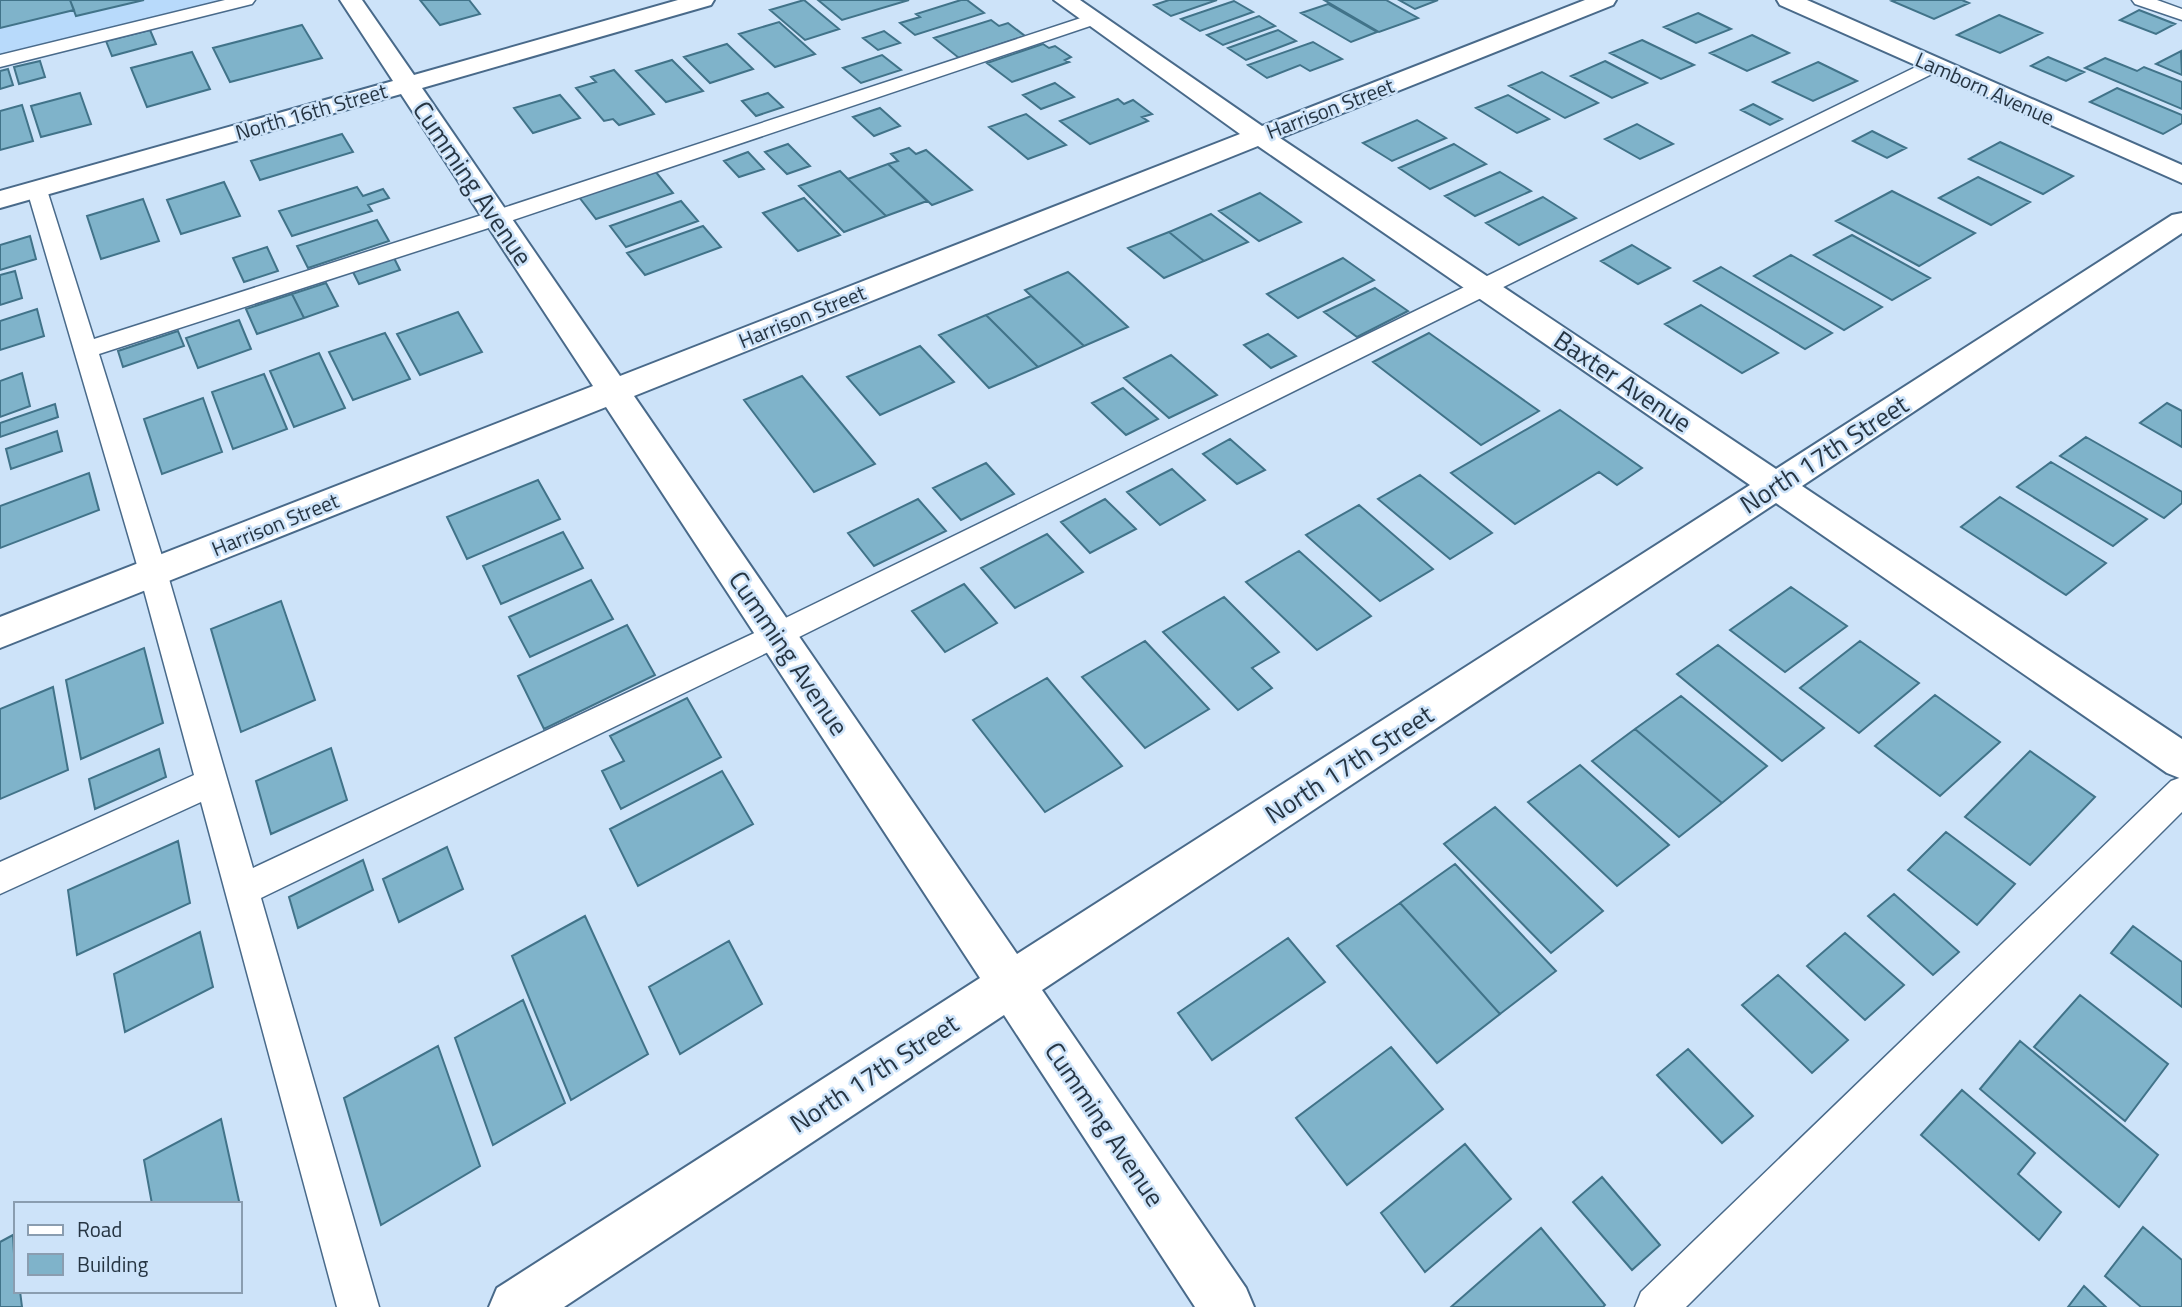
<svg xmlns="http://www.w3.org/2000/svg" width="2182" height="1307" font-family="'Titillium Web',sans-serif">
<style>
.built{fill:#b8dafb}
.building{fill:#7fb3ca;stroke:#417389;stroke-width:2}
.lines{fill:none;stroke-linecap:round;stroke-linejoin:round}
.service-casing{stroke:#496a8a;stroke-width:3}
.minor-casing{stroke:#496a8a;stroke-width:4}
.service{fill:#fff;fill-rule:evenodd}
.minor{fill:#fff;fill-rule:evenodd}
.labels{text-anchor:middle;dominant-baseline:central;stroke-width:5;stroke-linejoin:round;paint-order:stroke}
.far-street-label{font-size:21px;fill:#263543;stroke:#cde3f9}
.street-label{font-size:26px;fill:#263543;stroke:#cde3f9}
</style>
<rect width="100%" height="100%" fill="#cde3f9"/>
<path class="built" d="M0,0H226L0,56Z"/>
<path class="building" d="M0,0H70L74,10L0,28Z
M70,0H144L76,16Z
M420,0H469L480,14L440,25Z
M804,0L839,29L805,40L770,10Z
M818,0H909L842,20Z
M961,0H967L984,13L915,35L900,23L920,17L916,14Z
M1169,0H1217L1171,16L1154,5Z
M1324,0H1386L1418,18L1379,32Z
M1399,0H1438L1415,9Z
M1896,0H1962L1969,3L1934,19L1892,1Z
M1234,1L1253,12L1200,31L1181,19Z
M1328,4L1377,32L1351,42L1301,13Z
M2139,10L2175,24L2156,34L2120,20Z
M1698,13L1731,29L1696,43L1664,27Z
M1999,15L2042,33L2000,53L1957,35Z
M1259,16L1275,26L1223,45L1207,35Z
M991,20L999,26L1008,23L1025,36L959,58L934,38Z
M779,22L815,54L775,67L739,34Z
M302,25L322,58L230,82L213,48Z
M150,30L156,44L112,56L106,41Z
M1278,30L1296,41L1246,60L1228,48Z
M884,31L900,43L878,50L863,38Z
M1752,35L1789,53L1747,71L1710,53Z
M1642,40L1694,65L1661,79L1610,53Z
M1313,42L1342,59L1310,71L1300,65L1267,78L1248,65Z
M727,44L753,69L710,83L684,57Z
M1043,44L1049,48L1055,46L1071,57L1065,60L1069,62L1012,82L987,63Z
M2181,51L2182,75L2156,64Z
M192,52L210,89L147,107L131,68Z
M882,55L901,70L861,83L843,68Z
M2048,57L2084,72L2066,81L2031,66Z
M2105,58L2137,71L2144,67L2182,82V109L2085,68Z
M672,60L703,91L666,102L636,71Z
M40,61L45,77L19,84L14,67Z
M1605,61L1647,83L1612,98L1571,76Z
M1818,62L1857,81L1813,101L1773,82Z
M8,69L13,85L0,89V71Z
M614,70L648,107L654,114L619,125L613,119L604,121L576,88L596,82L591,77Z
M1542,72L1598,103L1565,118L1509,86Z
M1055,83L1074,97L1041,109L1023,95Z
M2117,88L2182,115V123L2163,134L2090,102Z
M80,93L91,124L41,137L31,106Z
M768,93L783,107L756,116L742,101Z
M560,95L580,118L533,133L514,108Z
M1508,95L1549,119L1517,133L1476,108Z
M1118,99L1124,104L1133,100L1152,114L1142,117L1148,121L1090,144L1060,121Z
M1753,104L1782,119L1770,125L1741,110Z
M22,105L33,141L0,150V111Z
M880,108L900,126L874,136L853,117Z
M1026,114L1066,145L1028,159L989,127Z
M1417,120L1446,138L1392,161L1363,143Z
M1637,124L1673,144L1640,159L1605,139Z
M1872,131L1906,148L1887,158L1853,141Z
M342,134L353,152L260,180L251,161Z
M2000,142L2073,176L2043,194L1969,159Z
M788,144L810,166L787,174L765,152Z
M1454,144L1486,164L1430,189L1399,168Z
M909,148L916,154L926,150L972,190L932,205L888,164L898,161L891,154Z
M748,152L764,169L739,177L724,161Z
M888,164L927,201L886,216L848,179Z
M655,171L673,193L596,219L579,197Z
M840,171L848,179L886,216L844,232L799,186Z
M1500,172L1531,191L1475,216L1445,196Z
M1978,177L2030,202L1991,225L1939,198Z
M224,182L240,216L181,234L167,200Z
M357,187L363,196L383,189L389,198L368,205L372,211L292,236L279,211Z
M1892,191L1975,233L1919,266L1836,221Z
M1260,193L1301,222L1259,241L1219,211Z
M1543,197L1576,218L1519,245L1486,223Z
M804,198L840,235L798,251L763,213Z
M143,199L159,241L101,259L87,216Z
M681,201L698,221L626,247L610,226Z
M1211,214L1248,242L1204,261L1169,232Z
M377,220L389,241L308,268L297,246Z
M703,226L721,247L645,275L627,253Z
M1169,232L1204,261L1164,278L1128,248Z
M1852,235L1930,278L1892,300L1814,255Z
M30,236L36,259L0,270V245Z
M1632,245L1670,268L1638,284L1601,261Z
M267,247L278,271L244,282L233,258Z
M1791,255L1882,307L1844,330L1754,276Z
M393,256L400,270L359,284L352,270Z
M1343,258L1374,280L1298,318L1267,294Z
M1721,267L1832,333L1805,349L1694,281Z
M15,271L22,298L0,305V275Z
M1068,272L1075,278L1128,327L1084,346L1025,290Z
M326,283L338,306L304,318L292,294Z
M1375,288L1408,311L1357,337L1324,312Z
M292,294L304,318L257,334L246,309Z
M1031,296L1084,346L1038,367L986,315Z
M1701,305L1778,353L1742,373L1665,324Z
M37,309L44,336L0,350V321Z
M458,312L482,352L420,375L397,334Z
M986,315L1038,367L989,388L939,335Z
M239,320L251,349L198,368L186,338Z
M178,331L184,346L123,367L118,351Z
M385,333L410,379L353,400L329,352Z
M1429,333L1539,411L1481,445L1373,362Z
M1268,334L1296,356L1271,368L1244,345Z
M920,346L954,382L880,415L847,377Z
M319,353L345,408L294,427L270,371Z
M1171,355L1217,395L1169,418L1124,378Z
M22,373L30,406L0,417V381Z
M264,374L287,429L233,449L212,392Z
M802,376L875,464L814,492L744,400Z
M1123,388L1158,419L1126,435L1092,403Z
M203,398L222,452L162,474L144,419Z
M2167,403L2182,411V447L2140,423Z
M55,404L58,417L0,437V423Z
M1560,410L1642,468L1617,485L1599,472L1515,524L1451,473Z
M57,431L62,451L11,469L6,449Z
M2086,437L2182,492V503L2164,518L2060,456Z
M1230,439L1265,470L1237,484L1203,454Z
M2051,462L2147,519L2113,546L2017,487Z
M986,463L1014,494L961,520L933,488Z
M1172,469L1205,500L1160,525L1127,492Z
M89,473L99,510L0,548V506Z
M1420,475L1492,533L1450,559L1378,499Z
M538,480L560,519L467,559L447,517Z
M2000,497L2106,563L2066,595L1961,527Z
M918,499L946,531L874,566L848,533Z
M1105,499L1136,529L1090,553L1061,522Z
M1359,505L1433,569L1380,601L1306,535Z
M563,532L583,568L501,604L483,566Z
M1047,534L1083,572L1015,608L981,568Z
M1299,551L1371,616L1317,650L1246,582Z
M591,580L613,619L530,657L509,617Z
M964,584L997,623L945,652L912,611Z
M1791,587L1847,626L1785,672L1730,630Z
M1224,597L1279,652L1252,668L1272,688L1238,710L1163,632Z
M281,601L315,700L241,732L211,629Z
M627,625L655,675L544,729L518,676Z
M1145,641L1209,709L1145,748L1082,677Z
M1860,641L1919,683L1859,733L1800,688Z
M1718,645L1824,728L1782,761L1677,674Z
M144,648L163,723L81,759L66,680Z
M1047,678L1122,766L1045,812L973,720Z
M53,687L68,770L0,799V709Z
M1935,695L2000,742L1940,796L1875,746Z
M1681,696L1767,766L1722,803L1635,729Z
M687,698L721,757L621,809L602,771L624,761L610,736Z
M1635,729L1722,803L1679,837L1592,761Z
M331,748L347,800L271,834L256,781Z
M159,749L166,777L95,809L89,779Z
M2030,751L2095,797L2030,865L1965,817Z
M1580,765L1669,845L1617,886L1528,802Z
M722,771L753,824L638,886L610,829Z
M1495,807L1603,911L1551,953L1444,844Z
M1946,832L2015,884L1977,925L1908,870Z
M178,841L190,903L77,955L68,890Z
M447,847L463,889L399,922L383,879Z
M363,860L373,890L298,928L289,897Z
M1455,864L1556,971L1500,1014L1400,903Z
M1894,894L1959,952L1933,975L1868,916Z
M1400,903L1500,1014L1437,1063L1337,946Z
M585,916L648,1054L571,1100L512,956Z
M2133,926L2182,962V1007L2111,953Z
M200,932L213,987L125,1032L114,974Z
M1845,933L1904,985L1865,1020L1807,966Z
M1288,938L1325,982L1212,1060L1178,1013Z
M729,941L762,1004L680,1054L649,987Z
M1778,975L1848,1040L1812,1073L1742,1005Z
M2080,995L2168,1064L2125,1121L2034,1047Z
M523,1000L565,1103L493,1145L455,1038Z
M2020,1041L2158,1155L2119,1207L1980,1089Z
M438,1046L480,1166L381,1225L344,1098Z
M1391,1047L1443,1109L1347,1185L1296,1118Z
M1688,1049L1753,1116L1722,1143L1657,1075Z
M1962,1090L2035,1153L2018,1174L2061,1212L2039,1240L1921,1135Z
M221,1119L239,1201L234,1204H152L144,1160Z
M1465,1144L1511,1199L1425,1272L1381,1213Z
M1602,1177L1660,1245L1632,1270L1573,1202Z
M2143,1227L2182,1260V1307H2141L2105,1276Z
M1541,1228L1605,1305L1603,1307H1451Z
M13,1235L16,1291H20L22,1307H0V1242Z
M2084,1286L2106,1307H2068Z"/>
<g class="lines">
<g class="service-casing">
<path id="service" d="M225,0H255L252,4L0,67V55Z
M2132,0H2157L2182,9V20L2135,4Z
M1093,14L1099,15L1102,19L1099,23L504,223L99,354L167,572L253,868L767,627L1928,61H1942L1944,65L1942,69L787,643L261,898L379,1307H337L201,802L0,894V862L194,775L139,572L27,190L30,186H44L47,190L94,339L488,213Z
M2182,777V812L1686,1307H1635L1641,1292L2171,781Z"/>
</g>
<g class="minor-casing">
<path id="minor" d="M340,0H362L414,75L678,0H714L711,5L422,88L620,376L1240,134L1054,0H1080L1262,126L1585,0H1616L1613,5L1280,138L1776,469L2172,215L2182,213V233L1802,486L2182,739V779L2167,773L1776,503L1042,990L1246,1288L1254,1307H1195L1004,1015L564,1307H489L497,1288L980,978L606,407L0,648V617L593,386L401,94L0,208V191L393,81ZM1258,146L1750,485L1017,954L634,396Z
M1777,0H1807L2182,165V183L1780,5Z"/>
</g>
<use href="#service" class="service"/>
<use href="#minor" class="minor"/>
</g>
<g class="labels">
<g class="far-street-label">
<text transform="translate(1985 88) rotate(24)">Lamborn Avenue</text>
<text transform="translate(1330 108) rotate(-21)">Harrison Street</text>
<text transform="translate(311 111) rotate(-16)">North 16th Street</text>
<text transform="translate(802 316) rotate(-22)">Harrison Street</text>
<text transform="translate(275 524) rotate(-22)">Harrison Street</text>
</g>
<g class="street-label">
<text transform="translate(473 183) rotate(56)">Cumming Avenue</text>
<text transform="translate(1623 381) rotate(34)">Baxter Avenue</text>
<text transform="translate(1824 454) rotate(-33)">North 17th Street</text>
<text transform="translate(789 653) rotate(56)">Cumming Avenue</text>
<text transform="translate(1349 764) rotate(-33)">North 17th Street</text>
<text transform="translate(874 1073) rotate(-33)">North 17th Street</text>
<text transform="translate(1105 1124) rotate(56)">Cumming Avenue</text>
</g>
</g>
<rect x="14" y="1202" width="228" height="91" fill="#cde3f9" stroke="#8a9db0" stroke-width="2"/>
<rect x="28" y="1225" width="35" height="10" fill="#ffffff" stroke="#8a9db0" stroke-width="2"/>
<text x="77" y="1237" font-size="21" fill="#263543">Road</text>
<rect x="28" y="1254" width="35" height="21" fill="#7fb3ca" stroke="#8a9db0" stroke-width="2"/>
<text x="77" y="1272" font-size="21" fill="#263543">Building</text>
</svg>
